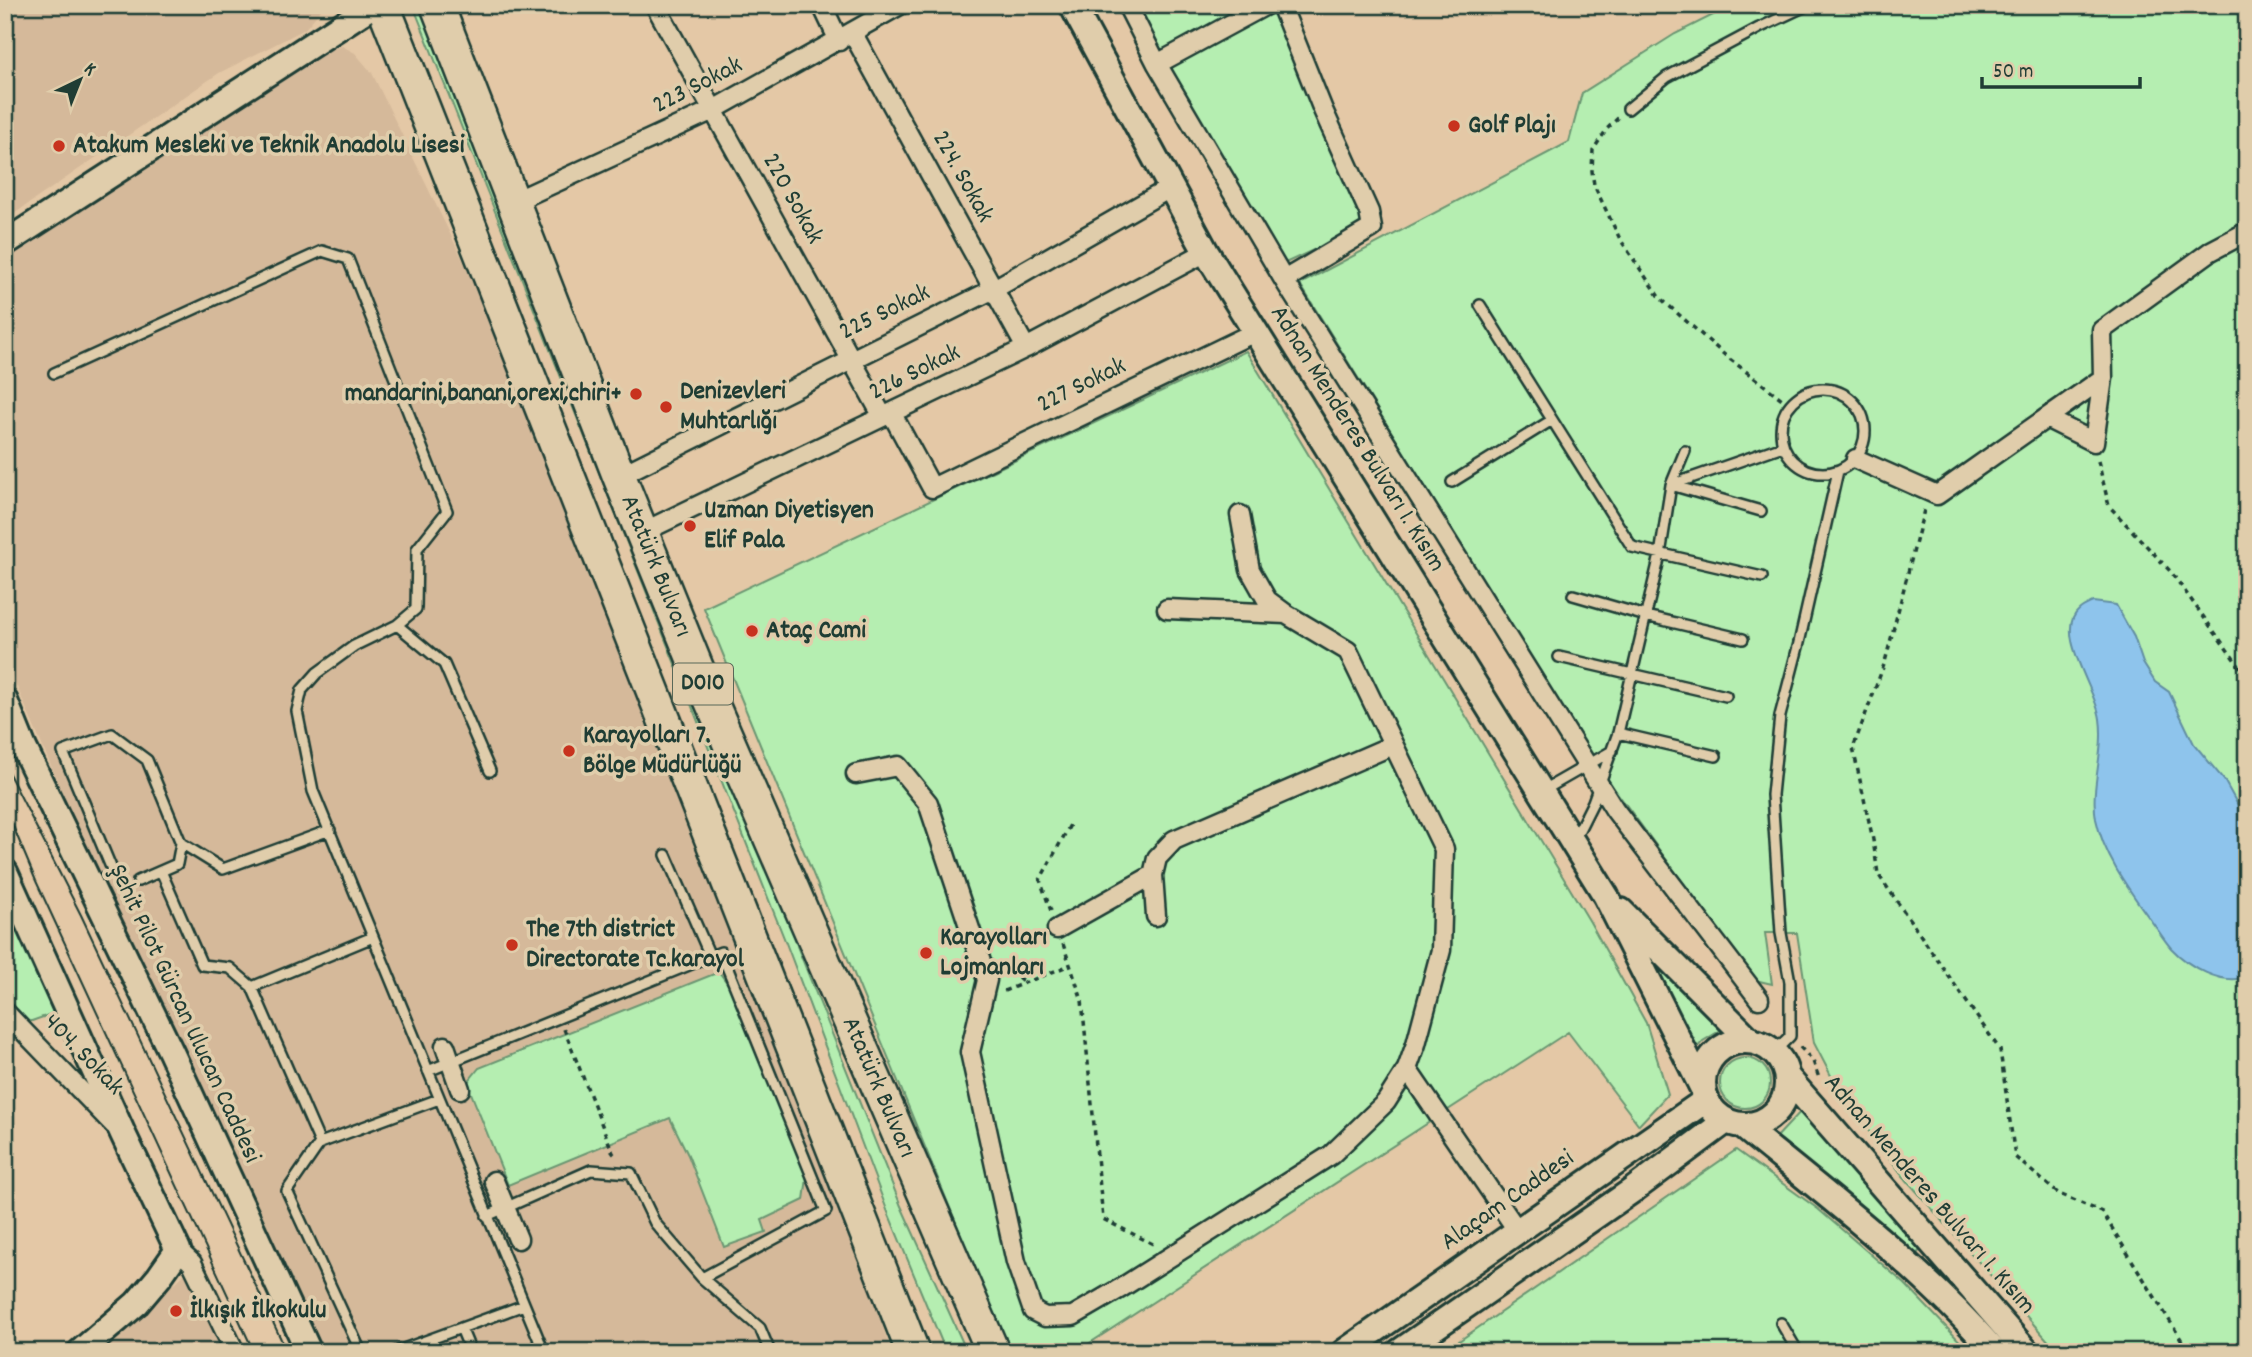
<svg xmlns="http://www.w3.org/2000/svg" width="2252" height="1357" font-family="Dekko,sans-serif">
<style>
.built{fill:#d5b99a}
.green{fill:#b5eeb1;stroke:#6a9672;stroke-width:2}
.water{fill:#8ec4ec;stroke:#628ea2;stroke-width:2}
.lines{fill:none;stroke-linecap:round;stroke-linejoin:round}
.lane-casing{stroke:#1f3d34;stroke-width:14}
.street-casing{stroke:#1f3d34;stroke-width:23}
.secondary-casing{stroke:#1f3d34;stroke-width:30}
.highway-casing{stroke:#1f3d34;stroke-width:37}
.path{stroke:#1f3d34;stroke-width:3.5;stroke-dasharray:5 5;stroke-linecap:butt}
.lane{stroke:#e0cdab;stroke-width:9}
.street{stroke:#e0cdab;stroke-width:18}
.secondary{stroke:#e0cdab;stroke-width:24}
.highway{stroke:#e0cdab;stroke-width:32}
.tram{stroke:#1f3d34;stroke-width:2}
.poi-dot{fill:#c8321e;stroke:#e0cdab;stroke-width:2.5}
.labels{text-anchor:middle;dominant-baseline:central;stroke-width:7;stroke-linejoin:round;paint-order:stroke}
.shield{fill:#e0cdab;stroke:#596858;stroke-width:2}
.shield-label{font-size:24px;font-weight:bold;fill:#1f3d34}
.street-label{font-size:26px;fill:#1f3d34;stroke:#e0cdab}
.poi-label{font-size:26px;font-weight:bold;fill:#1f3d34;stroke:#e0cdab;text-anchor:start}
</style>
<rect width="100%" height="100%" fill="#e4c8a6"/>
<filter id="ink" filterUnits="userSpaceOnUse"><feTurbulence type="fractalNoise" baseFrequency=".0143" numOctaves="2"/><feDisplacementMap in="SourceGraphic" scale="14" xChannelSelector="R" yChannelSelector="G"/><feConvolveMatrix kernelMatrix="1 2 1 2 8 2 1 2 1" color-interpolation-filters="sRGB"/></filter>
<g filter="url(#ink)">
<path class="built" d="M5,5H325L305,29L219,73L5,220Z
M342,46L355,53L372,73L473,281L714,873L844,1209L891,1352H321L130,934L66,801L5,659V259L308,62L327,50Z
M188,1271L227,1352H100Z"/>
<path class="green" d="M413,5H421L798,941L797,946L901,1206L967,1352H946L887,1210L786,943Z
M1135,5H1275L1368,225L1283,264L1183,96Z
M1733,5H2247V1352H2058L1904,1177L1841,1095L1814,1043L1797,933H1765L1772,984L1755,980L1599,768L1300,284L1569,142L1582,93L1675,34Z
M1246,351L1590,922L1646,1023L1668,1094L1639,1125L1568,1032L1076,1352H1009L704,608Z
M5,902L57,1012L29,1022L5,996Z
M1638,943L1721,1030L1703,1041L1689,1057Z
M719,972L730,987L807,1178L804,1200L762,1220L766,1232L724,1247L688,1155L670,1118L508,1185L467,1083L479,1068Z
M1720 1083a25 25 0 1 1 50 0a25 25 0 1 1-50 0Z
M1802,1110L1921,1249L1916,1255L1845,1194L1775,1139Z
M1736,1150L1818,1209L1905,1284L1970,1352H1443Z"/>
<path class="water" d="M2093,602L2116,605L2134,637L2143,663L2155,682L2169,692L2194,744L2224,780L2244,816L2247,829V977C2221,986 2188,966 2171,948C2164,940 2158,930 2152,922C2130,891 2104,857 2096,819C2090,786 2105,752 2100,719C2097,691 2053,632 2079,610C2083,606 2089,604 2093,602Z"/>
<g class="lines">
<g class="lane-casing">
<path id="lane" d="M1628,109L1667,77L1759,28L1808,5
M1480,305L1632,547L1762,577
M54,373L322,251L348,259L447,511L417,549L416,609L397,625L354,646L317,673L302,690L297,711L313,791L544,1352
M1781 431a42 42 0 1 1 84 0a42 42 0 1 1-84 0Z
M1685,451L1671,485L1761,511
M1452,482L1552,420
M1573,595L1646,616L1743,639
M397,625L444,664L490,771
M1559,657L1726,696
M1716,756L1618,733L1660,555L1671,485L1783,446
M1544,790L1612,751
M1575,838L1593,802L1618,733
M666,855L710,956
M161,871L202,965L230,968L252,987
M113,872L63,752L112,734L147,760L181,843L223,869L330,830
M138,881L177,864L181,843
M1774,1052L1790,1036V982L1781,933L1772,795L1780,716L1799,643L1838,471
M428,1071L721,952L826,1211L702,1278L655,1223L631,1173L591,1170L487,1216
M320,1143L252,987L373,937
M702,1278L760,1328L770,1352
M1781,1323L1798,1352
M461,1328L471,1352
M361,1352L287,1191L320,1143L439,1099
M395,1352L524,1305"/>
</g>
<g class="street-casing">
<path id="street" d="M655,5L883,417
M822,5L839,41
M1127,5L1157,64L1284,280L1615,810L1759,999
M1281,5L1323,110L1369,212L1372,228L1284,280
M852,32L1026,348
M1157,64L1266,5
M513,202L713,110L900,5
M892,414L932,488L1255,332
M2046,418L2094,442L2103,378
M1856,459L1937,495L2103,378L2102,330L2211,251L2247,232
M619,476L994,289L1170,188
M641,533L1026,348L1206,252
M1167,609L1286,614
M856,774L898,766L928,803L987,980L970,1052L1016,1262L1033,1311L1045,1317L1073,1316L1121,1288L1331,1155L1386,1102L1407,1069L1416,1044L1441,950L1444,849L1348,651L1286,614L1267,600L1250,570L1240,515
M1156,916L1153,875L1157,858L1174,840L1393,745
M1057,929L1153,875
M5,1012L114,1125
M445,1046L460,1089
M1407,1069L1517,1230
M494,1181L518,1239
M178,1250L192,1263L235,1352"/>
</g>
<g class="secondary-casing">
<path id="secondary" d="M1072,5L1206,252L1606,896L1703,1089
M5,243L373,5
M5,701L24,748L171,1052L309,1352
M5,872L123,1134L178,1250L159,1277L137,1303L80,1352
M1621,911L1751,1041
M1703 1083a42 42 0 1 1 84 0a42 42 0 1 1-84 0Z
M1787,1077L2027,1352
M1741,1125C1829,1197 1920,1266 1995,1352
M1344,1352L1706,1100
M1399,1352L1633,1190L1726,1121"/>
</g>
<g class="highway-casing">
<g id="highway">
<path d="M383,5L913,1352"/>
<path id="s1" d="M437,5L619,476L701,678L993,1352"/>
</g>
</g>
<path class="path" d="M1618,118L1607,129L1593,150L1592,171L1594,185L1620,239L1659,297L1727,357L1790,405
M2098,461L2109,506L2171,572L2247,677
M1924,510L1885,662L1853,748L1873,840L1878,874L2000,1050L2015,1157L2059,1194L2102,1212L2189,1352
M1051,911L1040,880L1071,823
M1063,944L1082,1000L1103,1219L1153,1244
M1003,964L1025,983
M1004,991L1070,965
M564,1029L613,1153L617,1157
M1800,1047L1813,1061L1819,1078"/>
<use href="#lane" class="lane"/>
<use href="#street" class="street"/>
<use href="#secondary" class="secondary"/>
<use href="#highway" class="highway"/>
<path class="tram" d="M5,766L81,915L287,1352
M5,807L36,881L254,1352"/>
</g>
</g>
<g class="poi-dot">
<circle cx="1454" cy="126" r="7"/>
<circle cx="59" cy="146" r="7"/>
<circle cx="636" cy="394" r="7"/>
<circle cx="666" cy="407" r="7"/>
<circle cx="690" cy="526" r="7"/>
<circle cx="752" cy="631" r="7"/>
<circle cx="569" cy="751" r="7"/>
<circle cx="512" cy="945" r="7"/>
<circle cx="926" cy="953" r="7"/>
<circle cx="176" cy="1311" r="7"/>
</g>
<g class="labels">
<rect class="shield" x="673" y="663.5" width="60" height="41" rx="5"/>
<g class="shield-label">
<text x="703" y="684">D010</text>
</g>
<g class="street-label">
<text transform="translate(698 86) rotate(-27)">223 Sokak</text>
<text transform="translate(962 177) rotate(61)">224. Sokak</text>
<text transform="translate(792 199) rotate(61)">220 Sokak</text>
<text transform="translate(885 313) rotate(-26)">225 Sokak</text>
<text transform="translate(915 373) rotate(-26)">226 Sokak</text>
<text transform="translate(1082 386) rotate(-26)">227 Sokak</text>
<text transform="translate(1357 439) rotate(58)">Adnan Menderes Bulvarı 1. Kısım</text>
<text stroke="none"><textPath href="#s1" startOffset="602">Atatürk Bulvarı</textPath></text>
<text transform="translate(184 1014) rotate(65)">Şehit Pilot Gürcan Ulucan Caddesi</text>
<text transform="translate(83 1055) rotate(46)">404. Sokak</text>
<text stroke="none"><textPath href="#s1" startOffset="1169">Atatürk Bulvarı</textPath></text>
<text transform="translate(1929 1195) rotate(49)">Adnan Menderes Bulvarı 1. Kısım</text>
<text transform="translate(1508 1201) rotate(-35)">Alaçam Caddesi</text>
</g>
<g class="poi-label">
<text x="1468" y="126">Golf Plajı</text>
<text x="73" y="146">Atakum Mesleki ve Teknik Anadolu Lisesi</text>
<text x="680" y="392">Denizevleri<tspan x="680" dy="30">Muhtarlığı</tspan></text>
<text x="622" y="394" text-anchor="end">mandarini,banani,orexi,chiri+</text>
<text x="704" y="511">Uzman Diyetisyen<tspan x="704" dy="30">Elif Pala</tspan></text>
<text x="766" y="631">Ataç Cami</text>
<text x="583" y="736">Karayolları 7.<tspan x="583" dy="30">Bölge Müdürlüğü</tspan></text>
<text x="526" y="930">The 7th district<tspan x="526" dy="30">Directorate Tc.karayol</tspan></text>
<text x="940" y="938">Karayolları<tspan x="940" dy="30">Lojmanları</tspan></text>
<text x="190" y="1311">İlkışık İlkokulu</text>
</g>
</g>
<rect width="2252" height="1357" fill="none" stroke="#e0cdab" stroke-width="28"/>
<rect x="14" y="14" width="2224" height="1329" fill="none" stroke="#1f3d34" stroke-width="2.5" filter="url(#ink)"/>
<g transform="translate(80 80) rotate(43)" stroke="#e0cdab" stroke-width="5" paint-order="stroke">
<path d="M0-5L12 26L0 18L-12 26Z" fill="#1f3d34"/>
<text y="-10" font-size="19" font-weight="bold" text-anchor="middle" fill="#1f3d34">K</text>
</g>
<path d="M1982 77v10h158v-10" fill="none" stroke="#1f3d34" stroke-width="3.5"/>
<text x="1993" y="77" font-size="21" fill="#1f3d34" stroke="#e0cdab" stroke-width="5" paint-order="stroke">50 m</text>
</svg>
